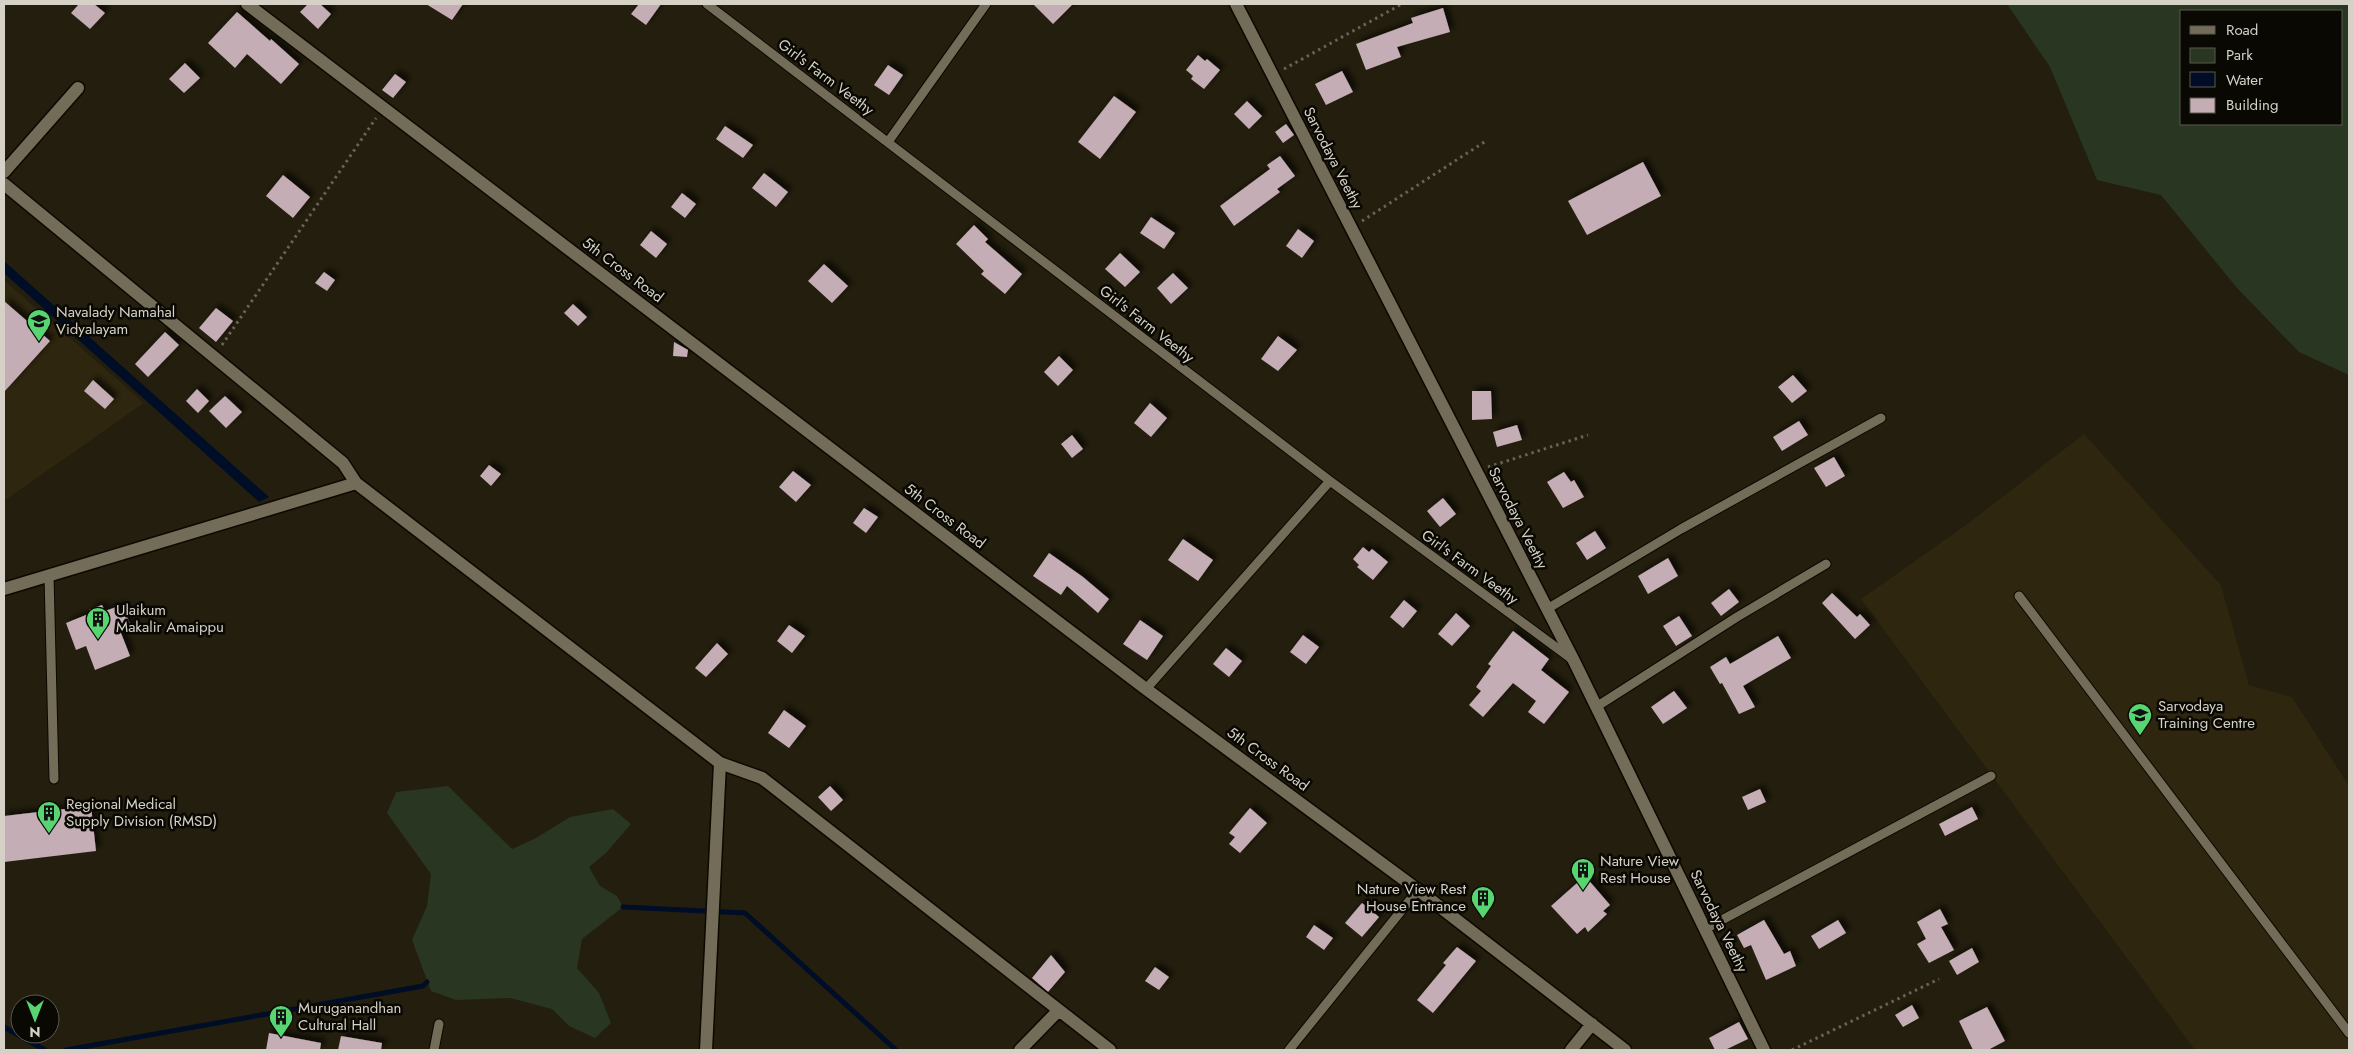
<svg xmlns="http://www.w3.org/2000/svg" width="2353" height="1054" font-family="Jost,sans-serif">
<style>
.built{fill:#2e260e}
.green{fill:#293621;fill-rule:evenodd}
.water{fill:#000d26}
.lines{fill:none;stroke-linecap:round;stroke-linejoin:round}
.stream{stroke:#000d26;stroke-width:5}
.building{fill:#c5adb5;filter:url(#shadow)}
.lane-casing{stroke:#0d0800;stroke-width:11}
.street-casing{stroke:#0d0800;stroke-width:15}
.path{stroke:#686455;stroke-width:3;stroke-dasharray:2.5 4;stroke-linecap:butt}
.lane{stroke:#726c58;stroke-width:9}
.street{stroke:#726c58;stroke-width:12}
.labels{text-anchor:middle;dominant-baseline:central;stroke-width:5;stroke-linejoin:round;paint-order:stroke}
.street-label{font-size:15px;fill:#d5d1c6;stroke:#0a0803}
.poi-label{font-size:15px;fill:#d5d1c6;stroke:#0a0803;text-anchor:start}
</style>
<defs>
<filter id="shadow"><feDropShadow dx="4.5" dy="-4.5" stdDeviation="2.5" flood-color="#0009"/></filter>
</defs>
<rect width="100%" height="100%" fill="#231e0d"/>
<path class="built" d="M4,280L144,403L4,501Z
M2084,434L2221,585L2249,685L2292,697L2349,786V1050H2195L1861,599L1966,525Z"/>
<path class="green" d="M2007,4H2349V375L2299,352L2237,288L2161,195L2097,180L2050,67ZM2182,11H2342V124H2182Z
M448,786L512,849L536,838L570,817L613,809L631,824L606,853L589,867L600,886L617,896L623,907L582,939L577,968L599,993L611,1023L595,1038L569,1026L552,1009L510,998L456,1000L431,991L412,940L427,906L431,874L387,813L396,792Z"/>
<path class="water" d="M4,261L269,497L259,502L4,273Z"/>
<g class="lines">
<path class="stream" d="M623,907L745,913L896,1050
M4,1027L45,1050
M66,1050L423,986L427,982"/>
</g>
<path class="building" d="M79,4H94L105,13L90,29L71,13Z
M308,4H320L331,14L318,29L300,12Z
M426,4H463L452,20Z
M639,4H661L646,25L631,14Z
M1033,4H1073L1053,24Z
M1443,8L1450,32L1397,47L1401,57L1366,70L1356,44L1413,23L1411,18Z
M237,12L270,41L271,39L299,64L281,84L247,54L235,68L208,43Z
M1198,55L1205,61L1207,59L1220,70L1204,89L1191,79L1193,76L1186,70Z
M185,63L200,78L184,93L169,79Z
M888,65L903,75L889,95L874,85Z
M1342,71L1353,92L1326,105L1315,84Z
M395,74L406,82L393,98L382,90Z
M1114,96L1136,112L1100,159L1078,142Z
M1247,101L1262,116L1249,129L1234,114Z
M1286,124L1294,135L1283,143L1275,132Z
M725,126L753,145L743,158L716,139Z
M1280,156L1295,176L1277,189L1280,192L1234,226L1220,206L1270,169L1267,165Z
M1643,162L1661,196L1587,235L1568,201Z
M764,173L788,192L776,207L752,188Z
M283,175L310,197L293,218L266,196Z
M682,193L696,204L685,218L671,207Z
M1151,217L1175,233L1164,249L1140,233Z
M974,225L988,239L985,242L1022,274L1005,294L981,274L984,271L956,244Z
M1298,229L1314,241L1302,258L1286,246Z
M651,231L667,244L656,258L640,245Z
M1120,253L1140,272L1125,287L1105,269Z
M824,264L848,286L832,303L808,281Z
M324,272L335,280L327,291L315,283Z
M1173,273L1188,288L1171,304L1157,288Z
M4,301L50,341L4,392Z
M573,304L587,317L578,326L564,313Z
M216,308L233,321L216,342L199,328Z
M165,332L179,345L148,377L135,364Z
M1278,336L1297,350L1278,371L1261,359Z
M674,342L688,350L687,357L673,356Z
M1059,356L1073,370L1058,386L1044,372Z
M1793,375L1807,391L1792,403L1778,387Z
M93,380L114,399L105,409L84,391Z
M197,389L209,401L198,413L186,401Z
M1472,391H1491L1492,419L1472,420Z
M225,396L242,412L226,428L209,411Z
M1150,403L1167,418L1151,437L1134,423Z
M1799,421L1808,435L1782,451L1773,437Z
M1517,425L1522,440L1497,447L1493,432Z
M1072,435L1083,449L1072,458L1061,444Z
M1834,457L1845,476L1826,487L1814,468Z
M489,465L501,474L491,486L480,476Z
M793,471L811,485L796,502L779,487Z
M1564,472L1571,482L1574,480L1584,497L1563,508L1547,482Z
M1443,498L1456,514L1440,527L1427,511Z
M864,508L878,517L866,533L853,523Z
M1595,531L1606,548L1587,560L1576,543Z
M1183,539L1213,560L1198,581L1168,560Z
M1363,547L1369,552L1372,549L1388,562L1373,580L1357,567L1359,565L1353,559Z
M1049,553L1083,577L1109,599L1098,613L1067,586L1061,595L1033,576Z
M1668,558L1678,576L1648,594L1638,576Z
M1729,589L1739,602L1721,616L1711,603Z
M1832,593L1857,617L1860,614L1870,625L1855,639L1822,603Z
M1404,600L1417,611L1403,628L1390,617Z
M102,605L105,611L122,605L132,629L121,633L130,656L95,670L86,646L76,650L66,623L91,613L89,610Z
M1456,613L1470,626L1452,646L1438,634Z
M1679,616L1692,636L1676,646L1663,626Z
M1140,620L1163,636L1147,660L1123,644Z
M789,625L805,636L792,653L777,641Z
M1513,631L1549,659L1541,670L1569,692L1544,724L1528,712L1536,701L1513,683L1483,717L1469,705L1481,691L1476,687L1491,666L1488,664Z
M1303,635L1319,647L1306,664L1290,652Z
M1778,636L1791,658L1743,686L1755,707L1739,714L1722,683L1720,684L1710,667L1726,657L1730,664Z
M717,643L728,654L706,677L695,668Z
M1226,648L1242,661L1229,677L1213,664Z
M1674,691L1687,708L1663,724L1651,707Z
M784,710L806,726L789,748L768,733Z
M830,786L843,800L831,811L818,797Z
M1760,789L1766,802L1748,810L1742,797Z
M91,806L96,851L4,862V816Z
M1972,807L1978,819L1945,836L1939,824Z
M1250,808L1267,823L1240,853L1229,844L1235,837L1229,833Z
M1585,876L1610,905L1603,911L1607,914L1588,932L1585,927L1577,934L1551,906Z
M1362,903L1379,917L1362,937L1345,923Z
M1940,909L1948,924L1941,927L1954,950L1929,963L1917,944L1926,939L1917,922Z
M1764,920L1784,954L1790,951L1796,966L1766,980L1751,945L1744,948L1737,935Z
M1838,920L1846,933L1819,949L1811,936Z
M1314,925L1333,938L1324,950L1306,937Z
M1457,947L1476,961L1433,1013L1417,1000L1446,965L1443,963Z
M1972,948L1979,962L1957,975L1949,961Z
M1051,955L1065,972L1048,992L1032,978Z
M1155,967L1169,977L1159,990L1145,981Z
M1912,1005L1919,1018L1903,1027L1895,1015Z
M1987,1007L2005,1041L1988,1050H1973L1959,1021Z
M1739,1022L1748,1039L1725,1050H1715L1709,1038Z
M269,1033L321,1043L320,1050H266Z
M341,1036L382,1043L381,1050H338Z"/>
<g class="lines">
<g class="lane-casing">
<path id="lane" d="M707,4L1330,481L1572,659
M888,142L986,4
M49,575L54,779
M2019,596L2349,1033
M1547,609L1681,529L1881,418
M1146,689L1330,481
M1596,707L1737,617L1826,564
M1705,929L1991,776
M434,1050L439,1024
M1289,1050L1418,890"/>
</g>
<g class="street-casing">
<path id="street" d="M247,4L1146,689L1418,890L1625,1050
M1236,4L1574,661L1764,1050
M4,172L78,88
M4,184L343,463L356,483L720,763L762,778L1110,1050
M4,589L356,483
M706,1050L720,763
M1020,1050L1059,1010
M1571,1050L1592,1024"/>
</g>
<path class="path" d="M1284,69L1402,4
M1362,221L1486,141
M222,345L376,118
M1488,467L1588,435
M1792,1050L1939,979"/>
<use href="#lane" class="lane"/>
<use href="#street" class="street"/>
</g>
<defs>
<g id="school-pin" transform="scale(1.25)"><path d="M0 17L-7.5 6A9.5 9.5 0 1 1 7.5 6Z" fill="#57d570" stroke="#0a0803"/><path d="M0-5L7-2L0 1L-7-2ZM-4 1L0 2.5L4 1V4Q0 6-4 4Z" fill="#111"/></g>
<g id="building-pin" transform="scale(1.25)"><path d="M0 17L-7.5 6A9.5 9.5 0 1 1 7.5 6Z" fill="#57d570" stroke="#0a0803"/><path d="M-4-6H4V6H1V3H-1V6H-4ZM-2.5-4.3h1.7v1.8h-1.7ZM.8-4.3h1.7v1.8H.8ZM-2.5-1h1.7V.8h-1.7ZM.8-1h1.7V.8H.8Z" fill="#111"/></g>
</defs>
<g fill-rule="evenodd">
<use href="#school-pin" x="39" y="321"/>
<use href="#building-pin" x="98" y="619"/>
<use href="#school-pin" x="2140" y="715"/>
<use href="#building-pin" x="49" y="813"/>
<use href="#building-pin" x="1583" y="870"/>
<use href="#building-pin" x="1483" y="898"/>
<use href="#building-pin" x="281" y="1017"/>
</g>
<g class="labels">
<g class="street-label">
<text transform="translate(826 77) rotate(37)">Girl's Farm Veethy</text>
<text transform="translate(1333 158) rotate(63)">Sarvodaya Veethy</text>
<text transform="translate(623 270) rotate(37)">5th Cross Road</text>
<text transform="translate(1147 324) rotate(38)">Girl's Farm Veethy</text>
<text transform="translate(945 516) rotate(37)">5th Cross Road</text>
<text transform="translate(1518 518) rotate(63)">Sarvodaya Veethy</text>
<text transform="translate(1470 567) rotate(36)">Girl's Farm Veethy</text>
<text transform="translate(1268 759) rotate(36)">5th Cross Road</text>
<text transform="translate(1719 921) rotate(64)">Sarvodaya Veethy</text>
</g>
<g class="poi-label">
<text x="56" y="312">Navalady Namahal<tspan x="56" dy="17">Vidyalayam</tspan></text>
<text x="116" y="610">Ulaikum<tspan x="116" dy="17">Makalir Amaippu</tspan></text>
<text x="2158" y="706">Sarvodaya<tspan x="2158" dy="17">Training Centre</tspan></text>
<text x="66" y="804">Regional Medical<tspan x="66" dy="17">Supply Division (RMSD)</tspan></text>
<text x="1600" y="861">Nature View<tspan x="1600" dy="17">Rest House</tspan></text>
<text x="1466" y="889" text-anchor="end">Nature View Rest<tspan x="1466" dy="17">House Entrance</tspan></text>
<text x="298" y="1008">Muruganandhan<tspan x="298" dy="17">Cultural Hall</tspan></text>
</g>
</g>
<rect width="2353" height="1054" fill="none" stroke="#d5d1c6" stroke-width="10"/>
<rect x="2180" y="10" width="162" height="115" fill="#0a0803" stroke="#5b5851"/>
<rect x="2190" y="26" width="25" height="8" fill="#726c58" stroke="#5b5851"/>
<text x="2226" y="35" font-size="15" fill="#d5d1c6">Road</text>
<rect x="2190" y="48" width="25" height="15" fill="#293621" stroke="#5b5851"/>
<text x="2226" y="60" font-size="15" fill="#d5d1c6">Park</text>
<rect x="2190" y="72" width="25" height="15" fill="#000d26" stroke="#5b5851"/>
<text x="2226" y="85" font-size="15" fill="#d5d1c6">Water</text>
<rect x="2190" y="98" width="25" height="15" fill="#c5adb5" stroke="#5b5851"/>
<text x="2226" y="110" font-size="15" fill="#d5d1c6">Building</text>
<g transform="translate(35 1019) rotate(180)"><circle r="24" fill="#0a0803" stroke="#5b5851"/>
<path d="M0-4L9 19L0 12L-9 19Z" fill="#57d570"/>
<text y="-8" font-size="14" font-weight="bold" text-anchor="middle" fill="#d5d1c6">N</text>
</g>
</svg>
